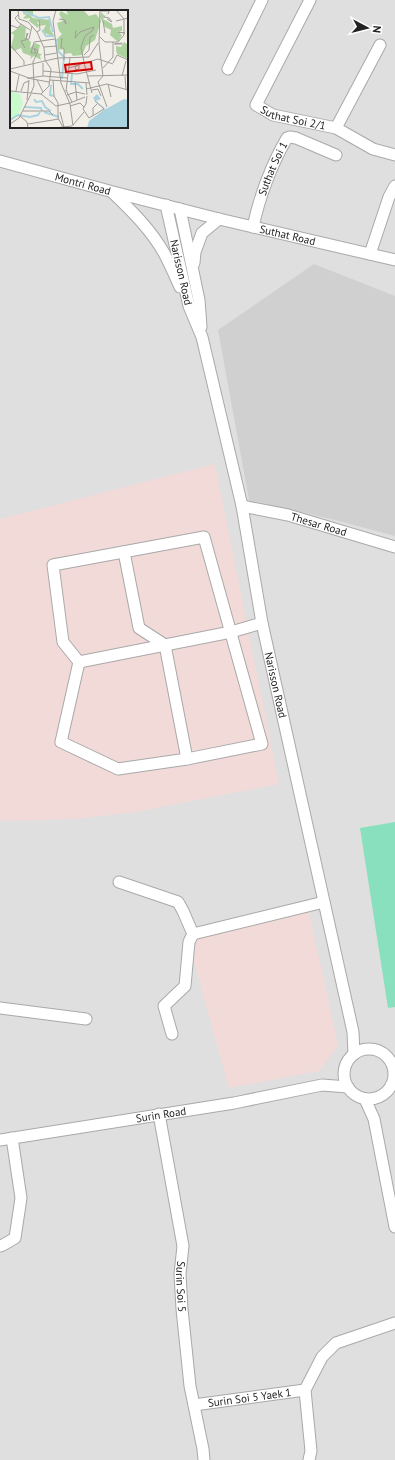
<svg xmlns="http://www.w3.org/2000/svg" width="395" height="1460" font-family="'PT Sans',sans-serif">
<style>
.residential{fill:#e0dfdf;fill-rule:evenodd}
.commercial{fill:#f2dad9}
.religious{fill:#d0d0d0}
.pitch{fill:#88e0be}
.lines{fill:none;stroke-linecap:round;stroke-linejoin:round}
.minor-casing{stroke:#a9a9a9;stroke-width:13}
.minor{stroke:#fff;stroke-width:11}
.labels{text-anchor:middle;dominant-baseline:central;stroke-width:3;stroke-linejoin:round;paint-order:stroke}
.street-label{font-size:11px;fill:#222;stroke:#fff}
.inset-river{fill:none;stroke:#aad3df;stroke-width:2}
.inset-road{fill:none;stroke:#9f9d99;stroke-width:1}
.view{fill:#d40000;fill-opacity:0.15;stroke:#d40000;stroke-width:2}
.inset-edge{fill:none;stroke:#222;stroke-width:2}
</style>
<rect width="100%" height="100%" fill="#f2efe9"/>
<path class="residential" d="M0,0H395V1460H0ZM11,11H127V127H11Z"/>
<path class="commercial" d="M215,464L279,784L135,812L77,819L0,821V519Z
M308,908L338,1045L319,1071L229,1088L194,962L196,940L213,932Z"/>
<path class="religious" d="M314,264L395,296V536L335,520L249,500L218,330Z"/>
<path class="pitch" d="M395,822V1007L388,1008L360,828Z"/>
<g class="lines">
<g class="minor-casing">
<g id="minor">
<path id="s1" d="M310,0L256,105L273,115L336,128L373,149L395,155"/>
<path d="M228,69L262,0"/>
<path d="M336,128L380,45"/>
<path id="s2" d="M0,161L113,192L219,219L395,260"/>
<path d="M113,193C132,211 151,230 164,253C170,264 175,276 180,287"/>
<path id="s3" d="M166,205L189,306L202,337L242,506L262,623L353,1032L354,1054"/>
<path d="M180,209L199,300L201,327"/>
<path id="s4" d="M253,227C259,198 272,163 287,138L290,137L296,138L336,155"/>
<path d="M370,254L389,197L395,186"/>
<path d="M194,263L195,252L202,233L219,219"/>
<path id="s5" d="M242,506L288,515L395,547"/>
<path d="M204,537L262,744L187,759L118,769L61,742L79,662L63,642L53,565Z"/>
<path d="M124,552L139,628L165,645L187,759"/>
<path d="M79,662L231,632L262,623"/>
<path d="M119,882L178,902L183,911L193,934"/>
<path d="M0,1008L86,1019"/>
<path d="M172,1034L164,1006L185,986L189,942L193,934L324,902"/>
<circle cx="369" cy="1074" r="25"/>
<path d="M365,1099L374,1119L395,1227"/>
<path id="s6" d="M159,1114L183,1246L180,1274L182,1309L190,1386L203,1449L204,1460"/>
<path id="s7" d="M0,1140L234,1103L322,1085L348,1087"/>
<path d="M0,1246L3,1245L15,1238L21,1198L12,1138"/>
<path id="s8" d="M194,1405L305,1390"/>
<path d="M309,1460L311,1451L305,1390L322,1357L336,1343L395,1323"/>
</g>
</g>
<use href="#minor" class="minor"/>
</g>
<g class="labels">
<g class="street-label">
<text stroke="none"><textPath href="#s1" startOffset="158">Suthat Soi 2/1</textPath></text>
<text stroke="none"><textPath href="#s4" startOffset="62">Suthat Soi 1</textPath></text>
<text stroke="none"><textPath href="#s2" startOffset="86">Montri Road</textPath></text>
<text stroke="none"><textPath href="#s2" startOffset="297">Suthat Road</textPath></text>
<text stroke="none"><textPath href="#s3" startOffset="69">Narisson Road</textPath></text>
<text stroke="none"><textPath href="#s5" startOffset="79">Thesar Road</textPath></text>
<text stroke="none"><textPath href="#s3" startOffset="493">Narisson Road</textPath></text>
<text stroke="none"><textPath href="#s7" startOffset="163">Surin Road</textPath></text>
<text stroke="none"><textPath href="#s6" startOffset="175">Surin Soi 5</textPath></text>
<text stroke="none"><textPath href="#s8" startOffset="56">Surin Soi 5 Yaek 1</textPath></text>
</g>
</g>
<g transform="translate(10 10)">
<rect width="118" height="118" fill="#f2efe9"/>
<path d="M12,0L23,1V6L20,5L23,8L41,10L40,19L45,27L32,22L36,15L30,16L29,11L27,13L29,15L28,18L19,11L20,8L13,9L17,3L14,5ZM56,0H73L79,6L86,4L91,11L85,30L76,36L72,45L63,46L61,43L54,44V39L48,40L47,29L52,24L49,21L47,13L53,11L49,4L51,1L58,5ZM91,2L95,6L98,3L93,9L102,14L103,18L112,16V21H107L112,25L108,32L100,25L101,20L95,17L90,7ZM12,15L16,18L15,27L21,32L20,38L25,33L30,35L28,43L32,44L30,46L31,50L24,46L20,49L21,46L13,43L11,38L4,41L1,37L4,25L1,23ZM114,32L118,35V49L107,44L106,40V36L111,37Z" fill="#add19e"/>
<path d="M0,81L10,84L13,94L9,104L0,110L2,95Z" fill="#c8facc"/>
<path d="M87,84L91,89L86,91L96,99L114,89L118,90V118H77L79,111L95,99L85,91L83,88Z" fill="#aad3df"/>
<path class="inset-river" d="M13,1L29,8L39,7L43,22M32,20L36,26H44M46,29L47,40L54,47L52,69M62,64L61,74H68L73,79M41,75L40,85L44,86M24,89L26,92L32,91L35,97L41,101M14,97L31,98L32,101M34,102L49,107M0,110L8,105L20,107L28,105L30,102"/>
<path class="inset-road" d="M8,0L9,9L18,12L27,22L34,38L35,50L41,59L39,76L31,84M46,0L43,11L51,73L60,94L63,116M90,0L89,34L93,66M90,1H99L98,4M8,5L5,8L8,12L20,20M94,7L99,8L102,12L97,9M49,9L55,10L56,14L54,11M93,11L95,23M106,11L118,8M0,15L8,18L11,14M66,20L65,28L70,22L84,17L82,21L75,26L71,37L74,52M27,22L30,20L29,10M17,23L16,29L18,23M115,23L108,22L115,23M90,27L95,32H108L114,25V9L106,0M52,28L51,37L54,39V50M104,34L112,33V34H105M0,35L14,51V55M34,37L47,36M15,38L11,31L19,29L22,16M21,43L24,32L45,29M35,45L47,43M74,45L79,40L80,27L84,25M48,48L79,47L88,33M33,53V66M74,53L82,83M75,53L88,49L103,54M103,53L107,45L118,50M69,55V59L66,60L65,57ZM59,58L74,53M93,58L103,47V32M0,59L48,48M0,61L19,68L33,66L58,68M33,61L67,64L86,60M78,66L118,65M93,66L88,72L97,97M112,66L116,51M115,66L116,80M17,68L39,72M27,70L33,82M40,70L80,73M43,70L44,86L48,93V108L53,117M65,72L67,90M76,73L77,85M98,74L101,87M76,79L97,74L118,80M56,80L62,92M82,80L88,79L91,86M0,81L31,84M6,81L9,65M11,81L14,73L19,71M56,81L60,48M21,83L24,76L23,52L28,41L24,38L26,43H21M31,84L46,96L60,93M57,85L66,82L75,84M77,86L76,94L73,99L79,108L94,99L85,91M17,90L19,70M60,93L75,87M60,96L70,93L74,97M13,101H39L43,105M50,102L54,117M10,106L17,112L18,118M83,106V98L87,94M0,114L9,108L21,84M18,114L49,109M63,115L74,102M44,118L62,116"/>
<path class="view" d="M81,52L82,59L56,62L55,55Z"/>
<rect width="118" height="118" class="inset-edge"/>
</g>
<g transform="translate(367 28) rotate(97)" stroke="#ffffff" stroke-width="3" paint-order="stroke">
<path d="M0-3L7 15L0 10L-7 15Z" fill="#222222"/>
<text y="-6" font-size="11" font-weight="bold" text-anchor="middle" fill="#222222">N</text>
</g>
</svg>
